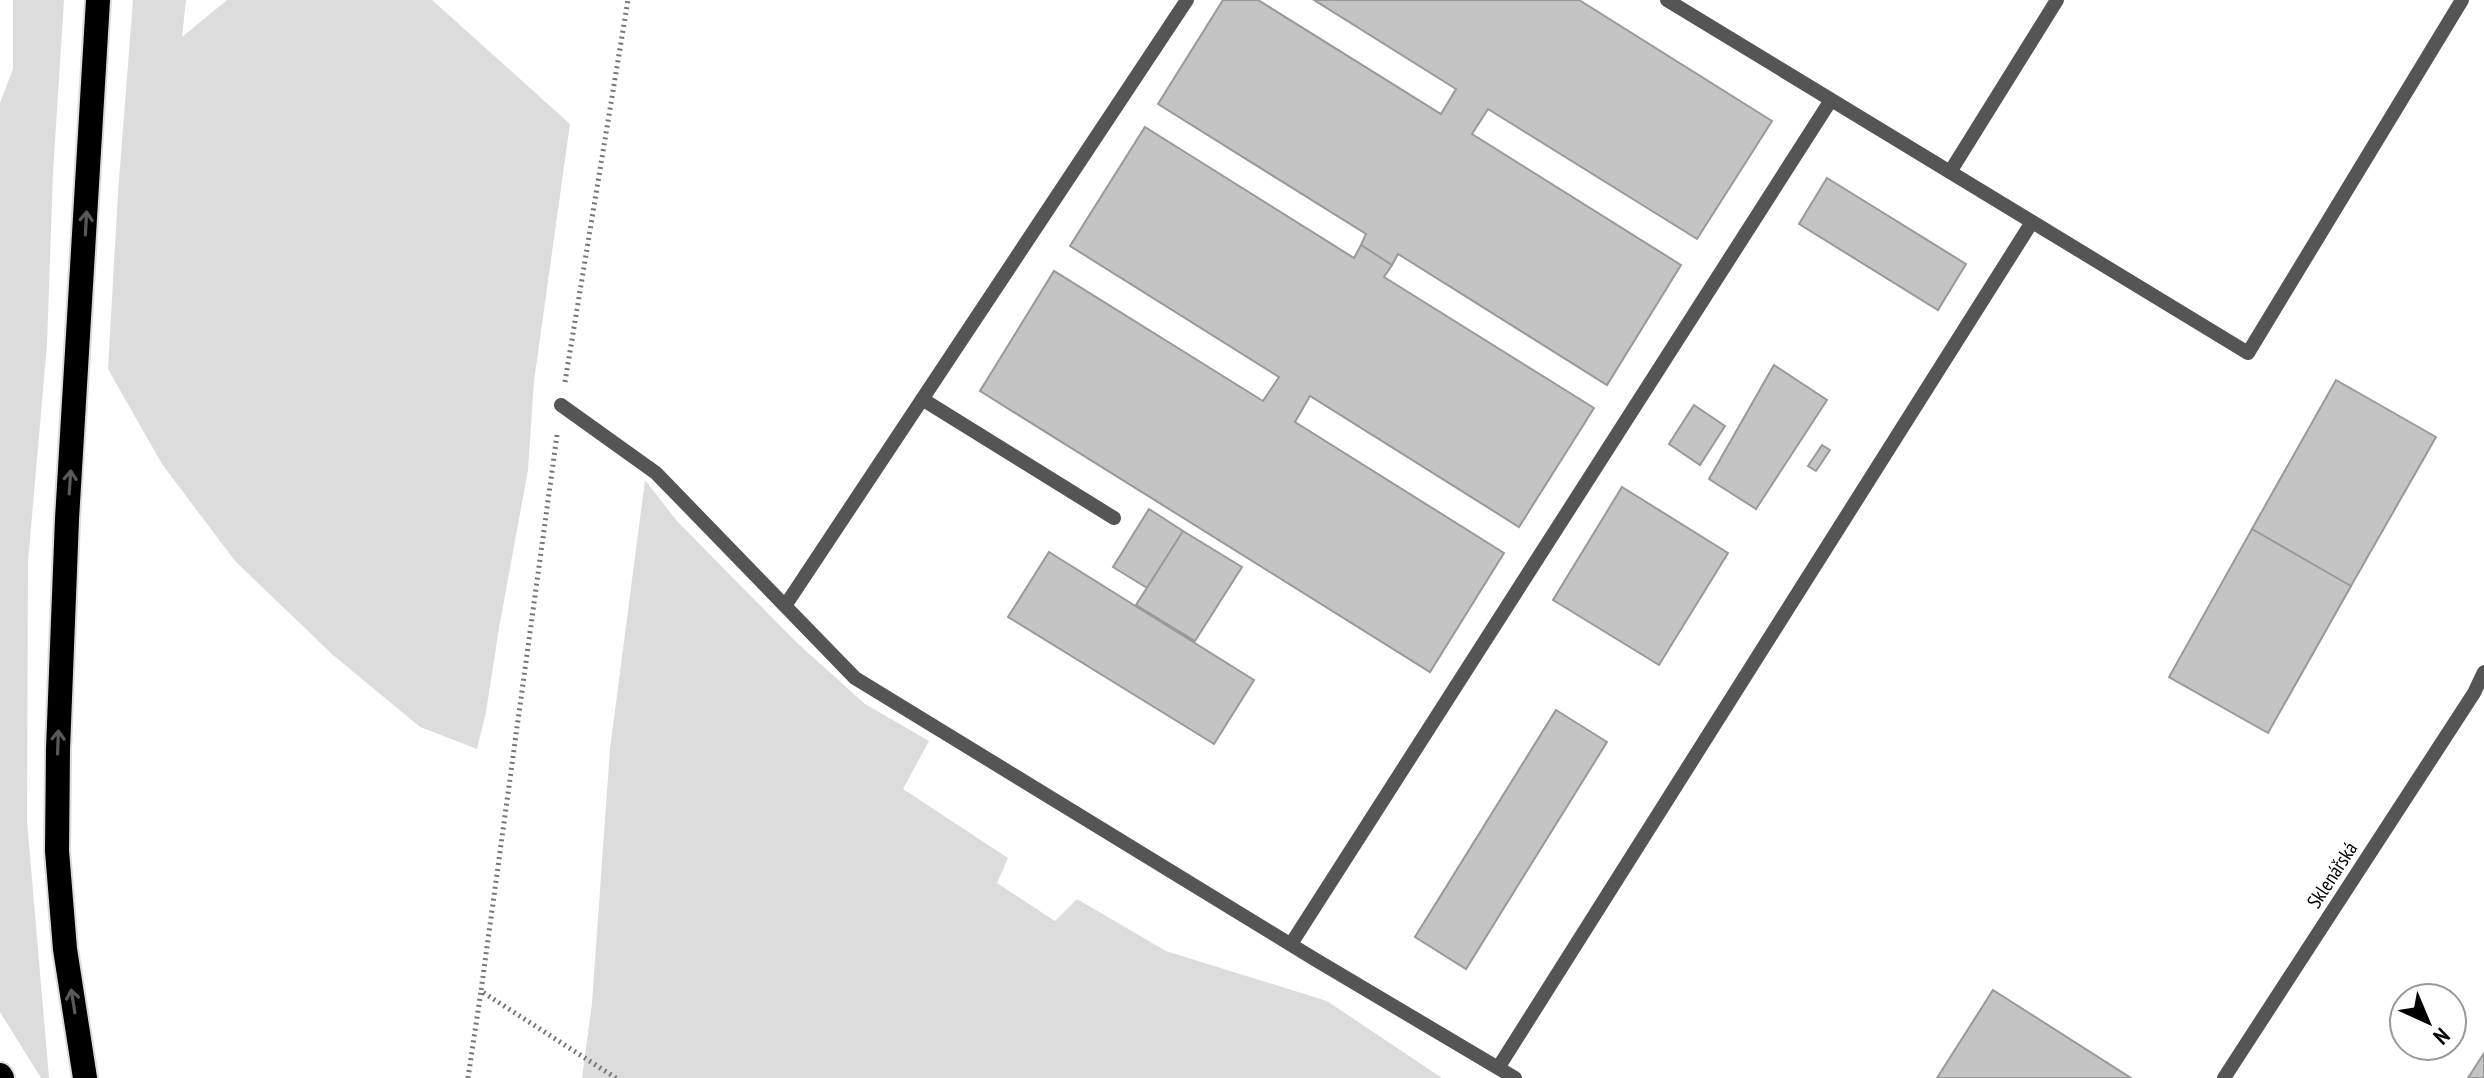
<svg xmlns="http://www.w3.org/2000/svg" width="2484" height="1078" font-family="'PT Sans Narrow',sans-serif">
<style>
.green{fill:#dcdcdc}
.building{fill:#c4c4c4;stroke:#999;stroke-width:2}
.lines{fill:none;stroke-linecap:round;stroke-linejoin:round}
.motorway-casing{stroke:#dbdbdb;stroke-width:28}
.path{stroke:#777;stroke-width:5;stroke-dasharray:2 4;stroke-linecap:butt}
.service{stroke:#555;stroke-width:14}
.motorway{stroke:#000;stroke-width:24}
.oneway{stroke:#595959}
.labels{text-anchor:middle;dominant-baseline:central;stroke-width:8;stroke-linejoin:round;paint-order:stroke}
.street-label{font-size:20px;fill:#000;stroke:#fff}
</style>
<rect width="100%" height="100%" fill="#fff"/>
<path class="green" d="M13,0H64L53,173L47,344L28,562L27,821L49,1078H41L0,1012V103L13,69Z
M133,0H186L182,37L227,0H432L570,124L534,381L528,470L499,628L486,712L477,749L420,727L333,655L235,561L162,464L108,369L118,193Z
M645,480L677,521L796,642L865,704L929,741L903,789L1008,858L997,883L1055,921L1077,899L1166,951L1327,1001L1442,1078H582L592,1003L610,749Z"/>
<path class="building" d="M1223,0H1258L1441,114L1456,89L1314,0H1579L1772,121L1697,239L1488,109L1472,134L1681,265L1607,385L1398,254L1392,265L1361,245L1366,234L1158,104Z
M1145,127L1354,258L1361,245L1392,265L1384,277L1594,408L1519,527L1310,396L1295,422L1504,553L1430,672L980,391L1054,271L1263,401L1279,377L1070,246Z
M1827,178L1966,264L1938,310L1799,224Z
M1774,365L1827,400L1756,509L1709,479Z
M2336,380L2436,437L2351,586L2252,529Z
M1694,405L1725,426L1700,465L1669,444Z
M1822,445L1830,450L1816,471L1808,466Z
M1622,487L1728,553L1659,665L1553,600Z
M1149,509L1183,531L1147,588L1113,567Z
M2252,529L2351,586L2268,733L2169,677Z
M1183,531L1242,567L1195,641L1136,605Z
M1049,552L1254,680L1214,744L1008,617Z
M1556,710L1607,742L1466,969L1415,937Z
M1993,990L2131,1078H1937Z
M2484,1053V1078H2468Z"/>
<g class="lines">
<g class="motorway-casing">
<path id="motorway" d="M0,1075L2,1078
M85,1078L65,949L57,851L58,749L67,519L98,0"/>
</g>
<path class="path" d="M565,382L628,0
M557,435L481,991L616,1078
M468,1078L481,991"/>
<path class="service" d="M1667,0L2248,353L2462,0
M1950,172L2057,0
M922,399L1114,518
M561,405L656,473L855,678L1316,960L1515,1078
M785,606L1187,0
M1291,944L1831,100
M1498,1068L2032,222
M2224,1078L2474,693L2484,672"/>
<use href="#motorway" class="motorway"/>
</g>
<defs><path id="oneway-shaft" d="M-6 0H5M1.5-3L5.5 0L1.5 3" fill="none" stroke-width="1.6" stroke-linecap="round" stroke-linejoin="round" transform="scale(2)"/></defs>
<g class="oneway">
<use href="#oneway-shaft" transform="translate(86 223) rotate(-87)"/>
<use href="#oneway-shaft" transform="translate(70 482) rotate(-86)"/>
<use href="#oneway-shaft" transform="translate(58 742) rotate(-88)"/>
<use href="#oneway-shaft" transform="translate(73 1001) rotate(-99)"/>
</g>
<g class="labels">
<g class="street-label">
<text transform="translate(2332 875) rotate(-57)">Sklenářská</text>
</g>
</g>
<g transform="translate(2428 1022) rotate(136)"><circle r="38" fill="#ffffff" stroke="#999999" stroke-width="2"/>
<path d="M0-6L14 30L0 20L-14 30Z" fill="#000000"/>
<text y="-12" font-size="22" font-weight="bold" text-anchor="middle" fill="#000000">N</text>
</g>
</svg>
